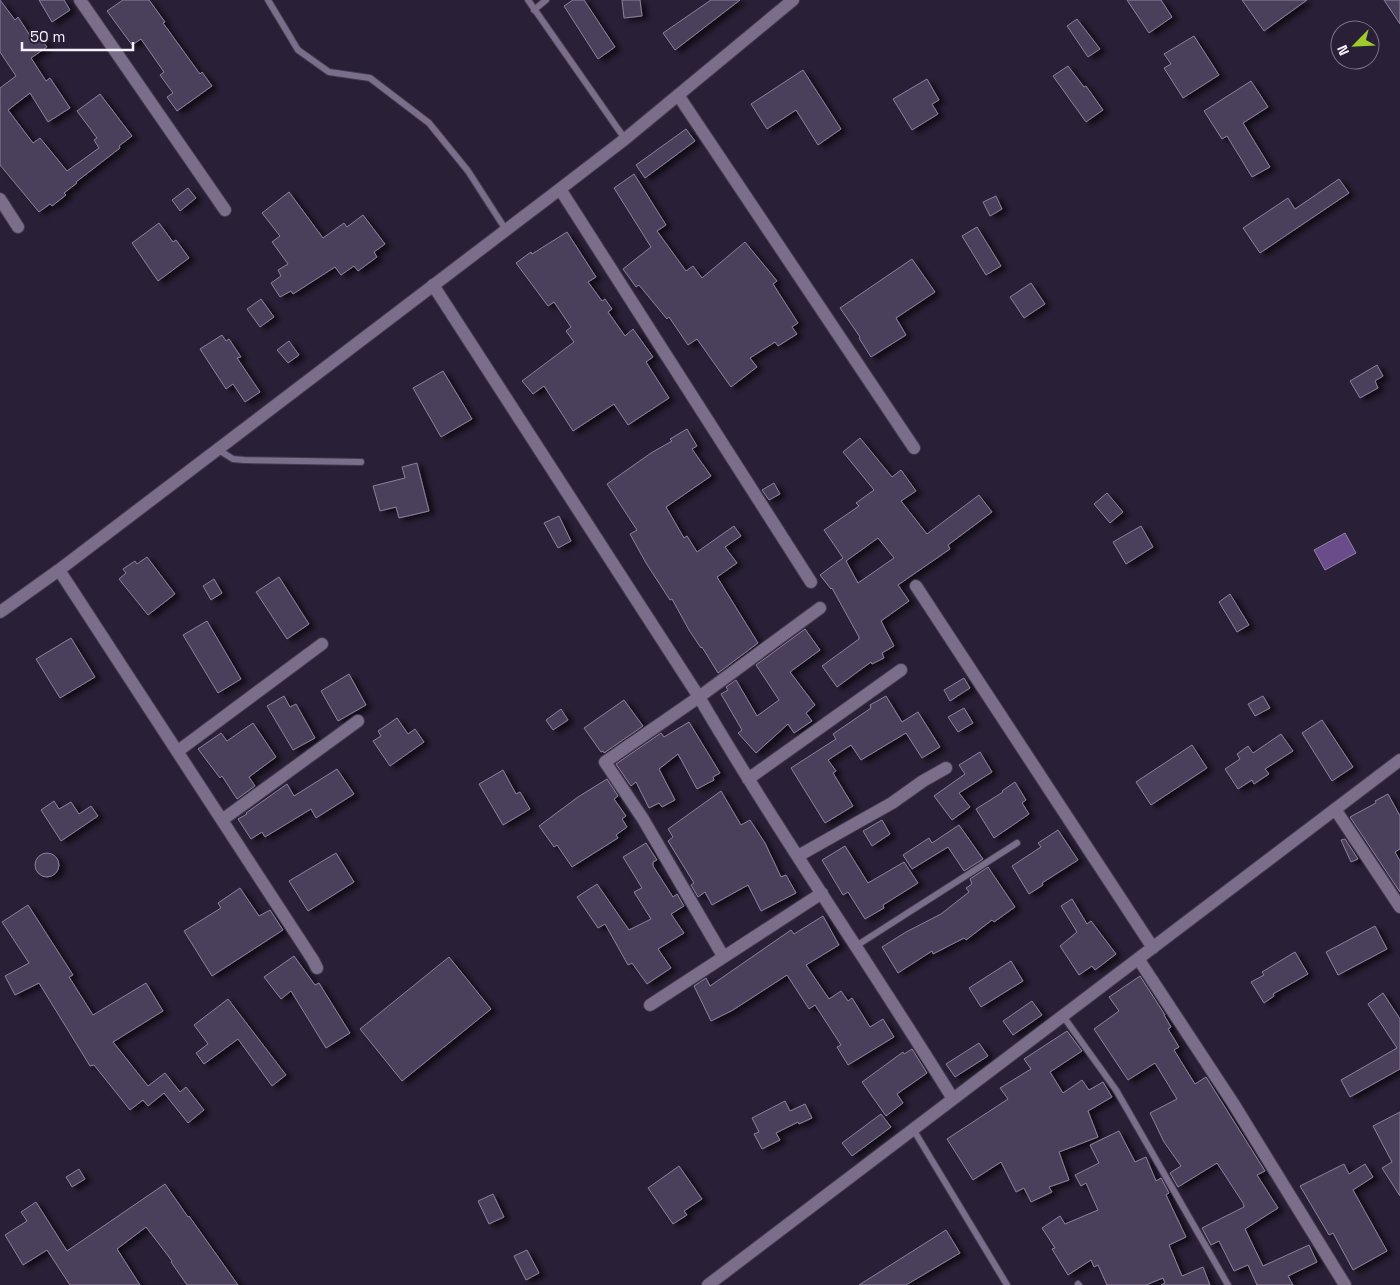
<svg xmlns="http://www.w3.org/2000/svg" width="1400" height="1285" font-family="'Space Grotesk',sans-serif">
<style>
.water{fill:#694c89;stroke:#947eac}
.building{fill:#4c415b;stroke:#8c809c;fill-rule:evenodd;filter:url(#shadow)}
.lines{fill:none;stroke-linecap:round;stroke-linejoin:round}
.lane-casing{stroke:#443b4f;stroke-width:8}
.street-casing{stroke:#443b4f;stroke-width:14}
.lane{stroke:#7a6e8a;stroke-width:6}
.street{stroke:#7a6e8a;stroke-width:12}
</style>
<defs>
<filter id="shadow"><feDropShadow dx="5.5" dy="3" stdDeviation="2.5" flood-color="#0009"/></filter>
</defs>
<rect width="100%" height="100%" fill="#291f36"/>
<path class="water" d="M1345,533L1356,553L1325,570L1314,550Z"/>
<path class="building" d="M0,0L15,20L18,17L31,37L37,33L47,47L31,58L46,81L50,78L70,108L48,122L30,93L8,110L33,143L40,138L67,171L99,148L94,140L97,138L77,111L100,94L132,136L119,146L120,148L76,182L77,183L64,193L66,195L52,206L50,204L39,212L0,165V88L16,76L0,52Z
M39,0H64L70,10L52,22Z
M123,0H149L165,22L163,23L200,74L202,72L212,86L177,111L167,97L173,93L160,75L164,72L141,39L132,45L107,11Z
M573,0H584L615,47L598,59L564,6Z
M622,0H640L642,16L624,18Z
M711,0H740L675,50L663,33Z
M1127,0H1161L1172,17L1149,33Z
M1242,0H1307L1264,31Z
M1384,0H1400V24Z
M1077,19L1100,49L1088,57L1067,26Z
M1194,36L1219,75L1183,98L1164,68L1171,64L1164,54Z
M1068,66L1084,87L1086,86L1103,110L1086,122L1053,76Z
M803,70L841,129L818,145L796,110L767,129L751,104Z
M927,79L939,100L932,104L938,114L912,130L893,99Z
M1251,81L1268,107L1243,123L1270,167L1252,177L1227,136L1222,139L1204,111Z
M686,129L695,141L645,178L636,165Z
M634,174L666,225L657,231L686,271L693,266L702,278L745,242L777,281L773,284L798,323L792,327L797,334L778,346L775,342L750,358L757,367L731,387L697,339L688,345L669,317L667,319L639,285L636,287L623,269L651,247L614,188Z
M1339,179L1349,193L1260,253L1243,228L1288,198L1295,209Z
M188,188L196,198L180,211L172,200Z
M289,192L323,238L344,223L347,227L363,215L385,244L374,252L377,257L358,271L354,266L341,275L335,267L293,294L291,291L280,297L271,283L281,276L278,270L288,264L272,242L280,236L262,213Z
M996,196L1002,209L990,216L983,202Z
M159,223L173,242L176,240L189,258L158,281L132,243Z
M977,227L1001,266L986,275L962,236Z
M567,232L596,277L588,282L602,301L605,299L612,309L608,312L625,336L633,329L653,357L646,362L669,398L628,425L614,404L573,431L544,386L533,394L522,381L574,342L566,331L571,327L554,302L548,306L516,263L531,252L532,254Z
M912,259L935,292L896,318L906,335L871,357L859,338L860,337L840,308Z
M1031,283L1045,304L1024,318L1010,297Z
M261,299L274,317L260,327L247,309Z
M222,335L226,341L229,339L241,357L237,358L260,392L245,402L233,384L226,389L200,349Z
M289,341L299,355L288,363L277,350Z
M1377,365L1383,376L1375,381L1378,388L1360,398L1350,381Z
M443,371L472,419L441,437L413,388Z
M687,429L697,446L692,449L711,476L666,507L684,538L687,536L697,552L734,526L741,536L725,547L737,563L717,577L758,643L718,673L702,647L701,648L689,630L672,599L670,600L646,563L630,534L637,530L607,484L651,453L672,441L670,439Z
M860,438L892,477L901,470L916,491L901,501L927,534L979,495L992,512L948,545L950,549L898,585L909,601L881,621L894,646L882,653L884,658L872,664L871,662L837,687L822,666L859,639V637L832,588L831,589L820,575L843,558L824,530L859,506L856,503L874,490L843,452ZM878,538L894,558L858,583L846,561Z
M417,463L429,511L399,518L396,507L380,511L373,486L405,478L402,467Z
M774,483L780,494L769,500L762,490Z
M1107,493L1123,512L1110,523L1094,504Z
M559,516L571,541L558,548L544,523Z
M1141,526L1153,547L1126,564L1113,542Z
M147,557L175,594L148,615L119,579L126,573L123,569L135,561L137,564Z
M279,577L309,624L287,639L256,592Z
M214,579L222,593L211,600L203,586Z
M1230,594L1249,625L1237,632L1219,602Z
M207,621L241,679L218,693L183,635Z
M805,629L820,650L790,672L815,705L806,713L812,721L794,733L788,724L756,753L738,733L742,730L721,694L728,690L726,687L736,680L757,716L779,700L756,665Z
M71,638L95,677L60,698L36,659Z
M349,674L366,705L338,721L321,691Z
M964,678L970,688L950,701L944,690Z
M284,696L290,707L296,704L315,738L293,750L267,706Z
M886,696L902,722L918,712L940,747L922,758L906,733L861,760L851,745L828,760L836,771L833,773L853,806L825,823L791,768L836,739L833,734L871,708L870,705Z
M1263,696L1270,708L1255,716L1248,704Z
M624,700L643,726L604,753L603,751L601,752L584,728Z
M964,708L973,723L958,732L948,717Z
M561,709L568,720L553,730L546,720Z
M397,718L408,734L415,729L424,742L390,766L373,741L381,736L378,731Z
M1322,720L1353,767L1332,781L1302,733Z
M689,722L720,773L713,777L714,780L697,789L678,754L659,769L675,800L662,807L659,803L649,808L636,782L631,786L616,764L661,733L664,737Z
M253,723L276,757L249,777L255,786L237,799L222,776L220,778L198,749L221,733L227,741Z
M1281,734L1293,751L1265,769L1269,774L1254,784L1252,780L1238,789L1225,769L1240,759L1237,754L1248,746L1253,753Z
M1192,745L1207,768L1151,805L1136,782Z
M980,752L992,772L959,793L970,807L952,820L934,796L965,774L959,765Z
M337,769L354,794L316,818L311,809L265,837L262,832L251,839L238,819L247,814L246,813L287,784L294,796Z
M503,770L516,794L520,792L530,809L503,825L479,784Z
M607,779L618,796L614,799L626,816L622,819L627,827L616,835L618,838L572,867L557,845L554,847L539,826L578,797Z
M1015,782L1026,800L1022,803L1029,814L994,838L976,809L1003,792L1002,791Z
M721,791L741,825L750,820L765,843L781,877L786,875L796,893L761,911L748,885L712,905L705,892L698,897L691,885L694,883L668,841L673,837L668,829Z
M1388,794L1400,816V849L1395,852L1400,861V892L1350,817L1376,803L1375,801Z
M54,801L59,809L71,802L79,814L91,806L98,816L61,841L41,810Z
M882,820L890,834L872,846L863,831Z
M959,825L983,859L964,871L948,847L912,869L903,855L929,838L932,843Z
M1058,830L1078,860L1042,883L1043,885L1029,894L1012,866L1041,847L1038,843Z
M1345,839L1358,859L1351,862L1341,840Z
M646,843L657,860L653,862V866L673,897L677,894L684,906L671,914L684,933L658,949L671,968L647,984L632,963L628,965L605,924L598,928L577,897L597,884L629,930L651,919L634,892L642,888L623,857Z
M845,846L868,883L904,862L918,883L883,905L884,908L865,919L848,892L843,895L822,860Z
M35 865a12 12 0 1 1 24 0a12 12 0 1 1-24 0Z
M336,853L354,882L308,911L289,881Z
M988,867L1015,907L994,922L992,920L966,940L964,938L933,954L932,951L898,973L882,947L906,932L941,914L969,892L966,888L972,884L970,879Z
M240,888L259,916L270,910L283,930L212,976L184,931L221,908L218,903Z
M1072,899L1087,924L1091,921L1116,954L1095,970L1092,966L1079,975L1060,946L1077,932L1061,906Z
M28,905L73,975L69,977L93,1015L146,983L163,1011L113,1042L148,1086L165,1073L180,1092L186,1087L204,1110L188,1123L164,1093L148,1106L143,1100L130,1110L94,1065L90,1066L39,983L15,995L5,976L29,963L2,922Z
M823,916L839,945L806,965L829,999L841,991L848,1001L852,998L870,1027L883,1019L894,1037L848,1065L837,1047L841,1045L815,1005L809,1009L787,975L733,1010L711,1021L694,986L706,978L710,986L791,930L794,934Z
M1375,926L1387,949L1338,975L1326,952Z
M1295,952L1308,974L1273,994L1274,996L1264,1003L1251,982L1264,975L1262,972Z
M294,956L315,985L319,983L350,1033L326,1048L291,991L281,999L264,977Z
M449,957L491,1009L402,1081L360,1029Z
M1011,961L1023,981L981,1007L969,988Z
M1140,976L1165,1015H1164L1171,1027L1168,1029L1179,1047L1174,1050L1195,1084L1206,1077L1265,1171L1257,1175L1278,1208L1245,1229L1263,1266L1309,1245L1317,1262L1288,1276L1293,1285H1257L1248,1265L1234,1271L1219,1241L1211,1245L1202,1228L1244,1207L1243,1203L1217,1163L1178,1187L1170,1173L1181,1166L1164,1142L1150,1113L1177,1099L1155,1063L1128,1080L1094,1029L1119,1011L1109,997Z
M1383,993L1400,1019V1069L1350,1097L1341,1080L1397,1048L1368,1004Z
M228,999L286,1075L272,1086L238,1039L204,1064L196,1053L208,1044L194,1025Z
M1032,1001L1042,1015L1013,1035L1003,1021Z
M1067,1031L1082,1051L1050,1072L1063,1093L1082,1080L1089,1090L1103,1082L1112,1097L1088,1111L1098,1137L1059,1152L1069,1180L1049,1187L1052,1192L1031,1202L1024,1188L1016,1192L1001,1162L973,1180L947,1139L1008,1099L1000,1088L1031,1069L1024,1059Z
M979,1043L988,1056L955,1077L946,1064Z
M912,1049L927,1073L897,1094L903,1103L886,1116L862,1082L903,1052L904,1054Z
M785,1101L790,1111L805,1104L812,1118L799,1124L798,1122L776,1133L780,1140L762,1149L754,1134L759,1132L752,1118Z
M1400,1112V1196L1382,1168L1392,1162L1373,1126Z
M881,1114L891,1127L852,1156L842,1143Z
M1119,1131L1135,1162L1146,1157L1156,1181L1161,1178L1169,1193L1166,1195L1186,1237L1169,1245L1182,1276L1203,1267L1210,1285H1161L1165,1283L1163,1278L1146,1285H1107L1098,1265L1094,1267L1091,1260L1068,1275L1052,1249L1055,1248L1042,1228L1060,1216L1065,1224L1098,1210L1086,1183L1081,1186L1075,1175L1099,1163L1090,1145Z
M1344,1164L1349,1174L1365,1164L1373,1177L1353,1190L1387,1251L1353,1270L1333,1233L1329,1235L1300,1186Z
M679,1166L702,1199L684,1211L687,1215L673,1224L648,1188Z
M79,1169L85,1179L72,1187L66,1177Z
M165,1184L188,1217L189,1216L238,1285H187L171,1262L172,1261L146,1227L117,1249L140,1285H70L47,1250L23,1265L5,1235L27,1221L21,1212L36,1202L67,1251Z
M493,1194L504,1217L489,1224L478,1201Z
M946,1230L960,1253L906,1285H859Z
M527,1250L539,1273L526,1280L514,1256Z"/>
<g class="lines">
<g class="lane-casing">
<path id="lane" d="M268,0L298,50L329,72L370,78L429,123L468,171L506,230
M528,0L625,139
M534,10L546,0
M217,449L233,459L244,460L361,462
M856,946L1017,843
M1063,1016L1116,1090L1228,1285
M913,1129L1007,1285
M1078,1284L1079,1285"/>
</g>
<g class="street-casing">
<path id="street" d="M80,0L225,210
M678,95L914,448
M560,189L811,582
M0,199L18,227
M433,285L699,697C779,834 870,964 953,1099
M59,570L313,960L317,968
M916,586L1153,948
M0,612L59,570L560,189L625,139L793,0
M178,751L322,644
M748,779L901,670
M1335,809L1400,907
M222,820L358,721
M798,856L892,803L923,781L946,768
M723,956L643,819L605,762L699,697L820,608
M1139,960L1233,1103L1345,1285
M650,1005L822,893
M708,1285L1400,760"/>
</g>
<use href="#lane" class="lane"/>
<use href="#street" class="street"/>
</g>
<g transform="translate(1355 45) rotate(246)"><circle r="24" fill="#291f36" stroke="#7b7386"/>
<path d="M0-4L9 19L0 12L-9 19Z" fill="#9eca2e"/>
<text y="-8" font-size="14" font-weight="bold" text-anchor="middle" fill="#f7f2ff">N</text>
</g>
<path d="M22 42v8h111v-8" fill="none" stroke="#f7f2ff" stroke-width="2.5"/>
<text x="30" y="42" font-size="15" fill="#f7f2ff" stroke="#291f36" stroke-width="4" paint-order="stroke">50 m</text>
</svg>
